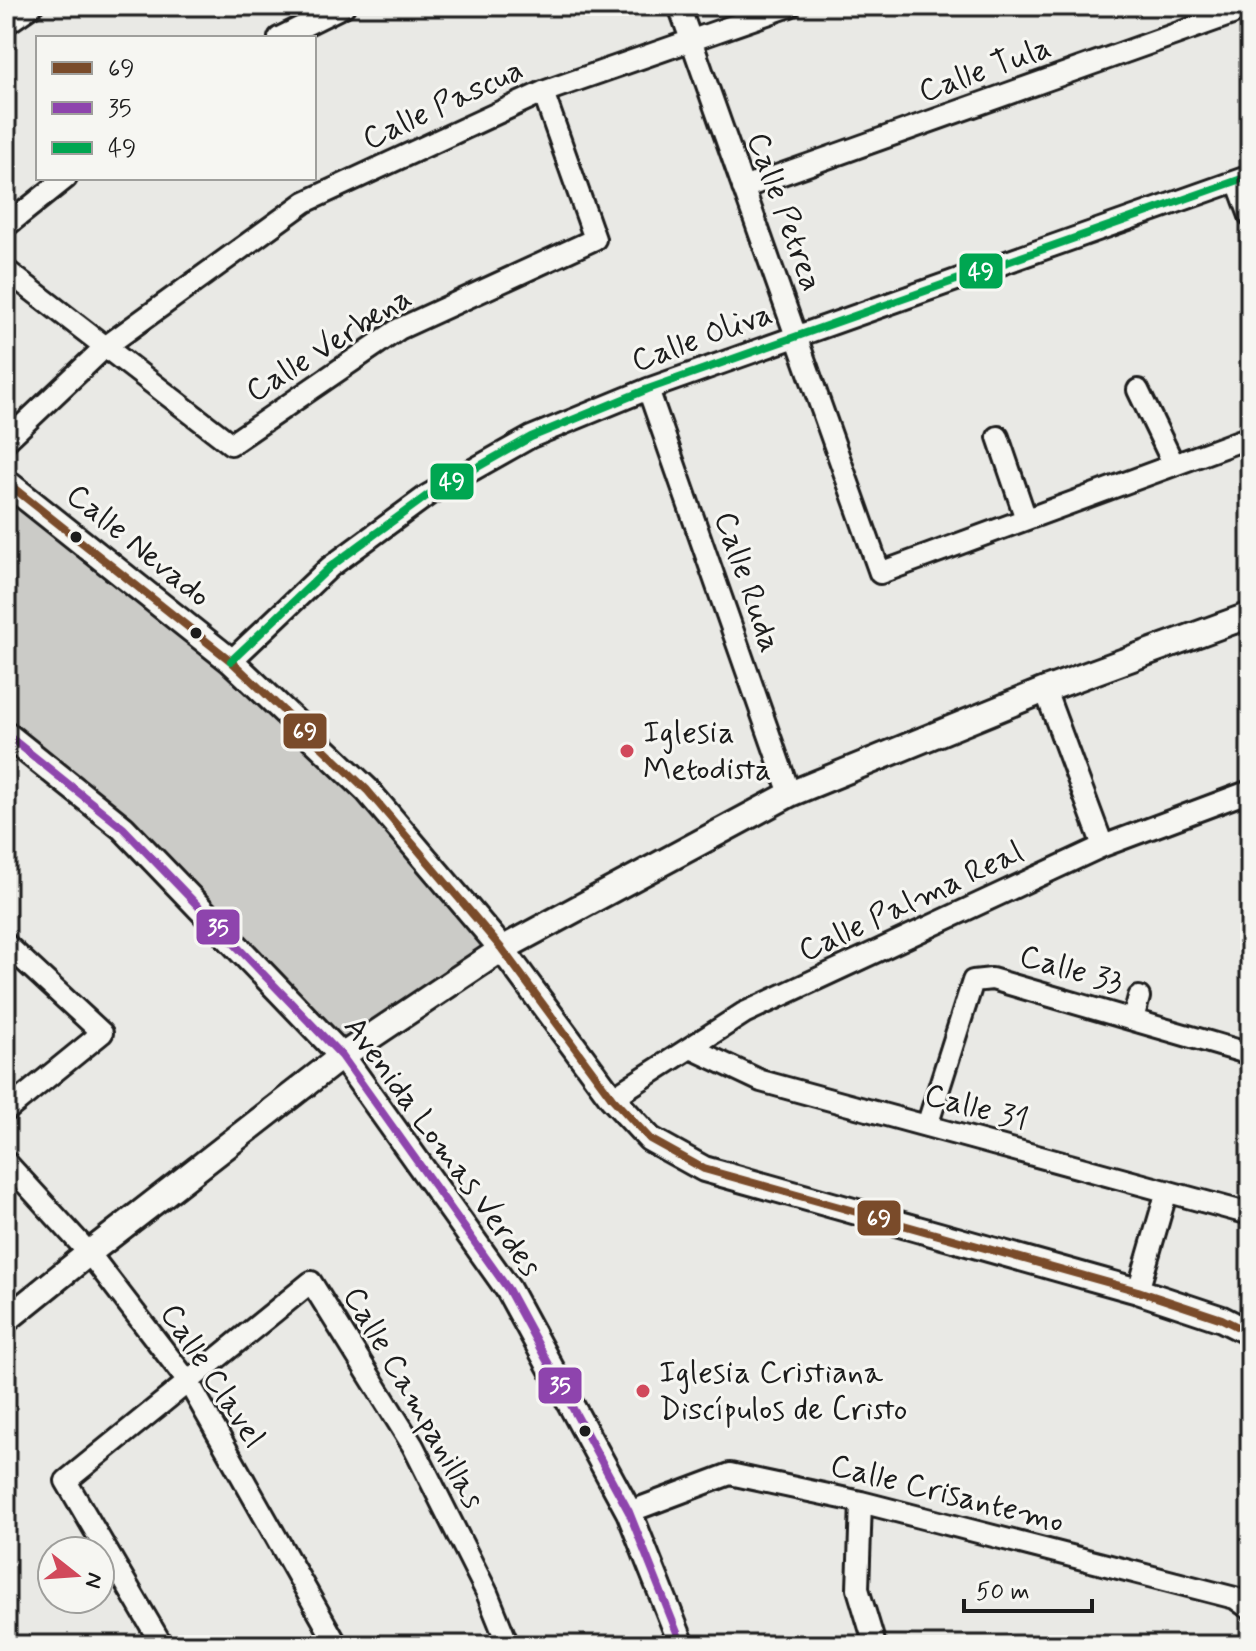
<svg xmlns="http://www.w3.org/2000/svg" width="1256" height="1651" font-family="Mynerve,sans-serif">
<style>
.green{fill:#cbcbc7;stroke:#747472;stroke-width:2}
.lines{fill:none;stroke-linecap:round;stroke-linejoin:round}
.minor-casing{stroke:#1c1c1c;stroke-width:26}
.tertiary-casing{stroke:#1c1c1c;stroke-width:30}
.minor{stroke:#f6f6f2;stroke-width:20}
.tertiary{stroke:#f6f6f2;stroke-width:24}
.bus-1-casing{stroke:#f6f6f2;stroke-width:14}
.bus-2-casing{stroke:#f6f6f2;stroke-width:14}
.bus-3-casing{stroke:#f6f6f2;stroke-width:14}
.bus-1{stroke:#7a4b2a;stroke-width:8}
.bus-2{stroke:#8e44ad;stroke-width:8}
.bus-3{stroke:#00a651;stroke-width:8}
.bus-dot{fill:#1c1c1c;stroke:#f6f6f2;stroke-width:3}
.poi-dot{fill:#d1495b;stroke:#f6f6f2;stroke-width:3}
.labels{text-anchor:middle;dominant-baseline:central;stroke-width:6;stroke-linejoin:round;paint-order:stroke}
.street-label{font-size:32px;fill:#1c1c1c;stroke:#f6f6f2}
.poi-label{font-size:32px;fill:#1c1c1c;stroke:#f6f6f2;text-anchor:start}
.line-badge{stroke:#f6f6f2;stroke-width:3}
.badge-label{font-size:22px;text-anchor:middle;font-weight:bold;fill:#fff}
</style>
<rect width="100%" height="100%" fill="#e9e9e5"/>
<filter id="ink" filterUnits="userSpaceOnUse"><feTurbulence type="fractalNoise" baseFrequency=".0125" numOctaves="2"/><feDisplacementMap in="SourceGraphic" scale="16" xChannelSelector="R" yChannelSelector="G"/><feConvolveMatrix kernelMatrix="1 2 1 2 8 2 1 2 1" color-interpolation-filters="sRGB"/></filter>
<g filter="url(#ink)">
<path class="green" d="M6,482L231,661L502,949L342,1056L123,828L6,734Z"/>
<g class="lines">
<g class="minor-casing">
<path id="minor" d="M679,6L880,573L1250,437
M6,24L32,6
M279,38L344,6
M1237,181L1250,216
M743,188L1232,14L1246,6
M6,226L66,178
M6,270L231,444L399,329L595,239L543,92
M648,389L790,794
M1138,390L1174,465
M998,437L1026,519
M6,441L105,347L305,202L543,92L790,6
M231,661L330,567L428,495L531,437L648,389L1250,176
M1045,690L1103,846
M6,944L102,1033L6,1111
M1133,1019L1139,997
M691,1048L761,1081L1250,1214
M612,1098L744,1013L1103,846L1250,791
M927,1126L973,981L992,979L1250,1054
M6,1162L89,1253L189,1383L337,1645
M1138,1291L1167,1191
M861,1502L858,1589L875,1645
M629,1512L730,1474L861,1502L1235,1598L1250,1609
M162,1645L66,1481L311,1282L413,1446L487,1593L508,1645"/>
</g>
<g class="tertiary-casing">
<path id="tertiary" d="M6,482L231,661L367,790L502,949L612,1098L650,1139L704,1169L1138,1291L1222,1319L1250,1333
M6,734L123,828L342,1056L508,1289L629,1512L682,1645
M6,1320L89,1253L342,1056L502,949L790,794L1045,690L1250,615"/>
</g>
<use href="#minor" class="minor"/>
<use href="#tertiary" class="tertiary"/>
<g class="bus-1-casing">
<path id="bus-1" d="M6,482L231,661L367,790L502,949L612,1098L650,1139L704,1169L1138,1291L1222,1319L1250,1333"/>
</g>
<g class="bus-2-casing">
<path id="bus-2" d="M6,734L123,828L342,1056L508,1289L629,1512L682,1645"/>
</g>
<g class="bus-3-casing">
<path id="bus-3" d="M231,661L330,567L428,495L531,437L648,389L1250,176"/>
</g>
<use href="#bus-1" class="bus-1"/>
<use href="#bus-2" class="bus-2"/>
<use href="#bus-3" class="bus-3"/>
</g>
</g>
<g class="bus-dot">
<circle cx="76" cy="537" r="7"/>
<circle cx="196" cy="633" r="7"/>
<circle cx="585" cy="1431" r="7"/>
</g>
<g class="poi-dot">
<circle cx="627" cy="751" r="8"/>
<circle cx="643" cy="1391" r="8"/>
</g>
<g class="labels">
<g class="street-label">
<text transform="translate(985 70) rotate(-20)">Calle Tula</text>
<text transform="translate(443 105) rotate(-25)">Calle Pascua</text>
<text transform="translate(784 212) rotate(70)">Calle Petrea</text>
<text transform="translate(702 338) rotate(-20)">Calle Oliva</text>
<text transform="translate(329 345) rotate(-32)">Calle Verbena</text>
<text transform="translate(138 546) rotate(39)">Calle Nevado</text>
<text transform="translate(747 582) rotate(71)">Calle Ruda</text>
<text transform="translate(911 902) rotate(-25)">Calle Palma Real</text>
<text transform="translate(1071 970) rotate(16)">Calle 33</text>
<text transform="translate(976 1108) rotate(15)">Calle 31</text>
<text transform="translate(442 1147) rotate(54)">Avenida Lomas Verdes</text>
<text transform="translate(212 1376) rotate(57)">Calle Clavel</text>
<text transform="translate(413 1398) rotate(60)">Calle Campanillas</text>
<text transform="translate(947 1494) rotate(14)">Calle Crisantemo</text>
</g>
<g class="poi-label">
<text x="643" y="733">Iglesia<tspan x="643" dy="37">Metodista</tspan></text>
<text x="659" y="1373">Iglesia Cristiana<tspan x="659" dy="37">Discípulos de Cristo</tspan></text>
</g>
</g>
<g class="line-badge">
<rect x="958" y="252" width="46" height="38" rx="8" fill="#00a651"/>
<rect x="429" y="462" width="46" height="39" rx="8" fill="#00a651"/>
<rect x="282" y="712" width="46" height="38" rx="8" fill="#7a4b2a"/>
<rect x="195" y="908" width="46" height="38" rx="8" fill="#8e44ad"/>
<rect x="856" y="1199" width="46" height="38" rx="8" fill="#7a4b2a"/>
<rect x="537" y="1366" width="46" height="39" rx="8" fill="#8e44ad"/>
</g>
<g class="badge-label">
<text x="981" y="279">49</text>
<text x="452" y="489">49</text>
<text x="305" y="739">69</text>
<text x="218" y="935">35</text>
<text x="879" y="1226">69</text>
<text x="560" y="1393">35</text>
</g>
<rect width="1256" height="1651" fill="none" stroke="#f6f6f2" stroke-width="32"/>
<rect x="16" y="16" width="1224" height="1619" fill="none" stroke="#1c1c1c" stroke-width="3" filter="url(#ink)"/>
<rect x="36" y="36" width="280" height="144" fill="#f6f6f2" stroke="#9f9f9c" stroke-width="2"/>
<rect x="52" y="62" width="40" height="12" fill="#7a4b2a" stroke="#9f9f9c" stroke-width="2"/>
<text x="108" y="76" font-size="24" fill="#1c1c1c">69</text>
<rect x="52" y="102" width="40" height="12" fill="#8e44ad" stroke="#9f9f9c" stroke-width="2"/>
<text x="108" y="116" font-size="24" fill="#1c1c1c">35</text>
<rect x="52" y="142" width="40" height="12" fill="#00a651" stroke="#9f9f9c" stroke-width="2"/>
<text x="108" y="156" font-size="24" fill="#1c1c1c">49</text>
<g transform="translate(76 1575) rotate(107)"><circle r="38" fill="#f6f6f2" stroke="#9f9f9c" stroke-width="2"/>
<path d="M0-6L14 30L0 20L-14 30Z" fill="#d1495b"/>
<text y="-12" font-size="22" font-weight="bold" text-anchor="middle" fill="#1c1c1c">N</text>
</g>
<path d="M964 1599v12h128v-12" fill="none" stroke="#1c1c1c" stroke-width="4"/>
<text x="976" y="1599" font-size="24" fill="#1c1c1c" stroke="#f6f6f2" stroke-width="6" paint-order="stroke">50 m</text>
</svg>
